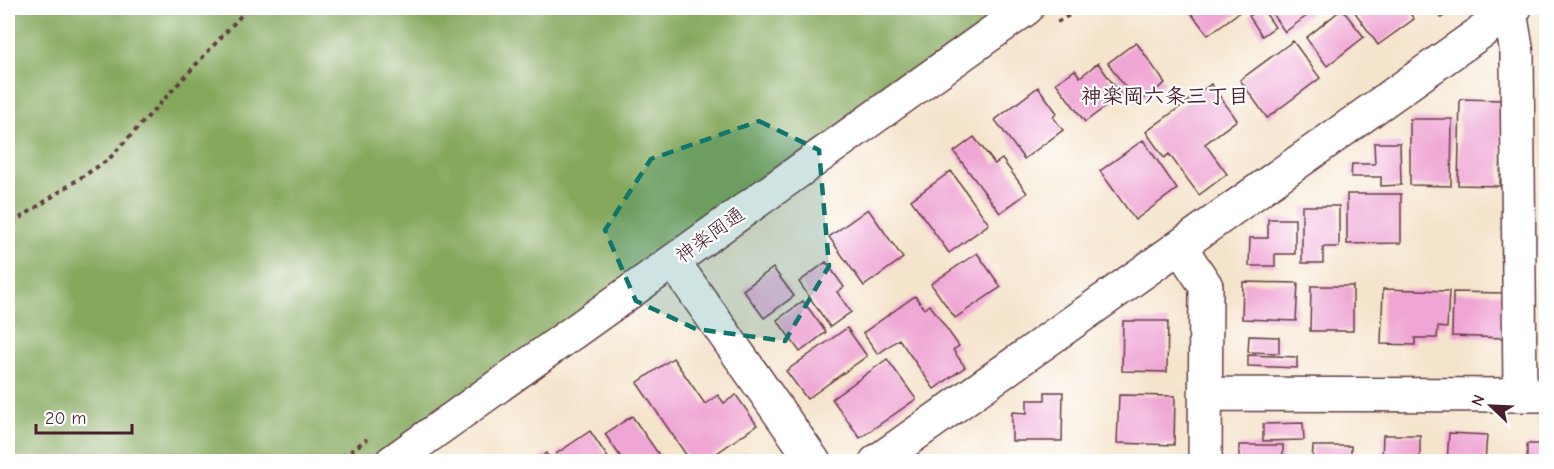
<svg xmlns="http://www.w3.org/2000/svg" width="1554" height="469" font-family="'Comic Neue','Klee One',sans-serif">
<style>
.forest{fill:#85a85d;stroke:#686444;stroke-width:1.5}
.building{fill:#efa6d4}
.lines{fill:none;stroke-linecap:round;stroke-linejoin:round}
.minor-casing{stroke:#643d43;stroke-width:36}
.path{stroke:#643d43;stroke-width:4;stroke-dasharray:4.5 4.5;stroke-linecap:butt}
.minor{stroke:#fff;stroke-width:33}
.marked{fill:#0f766e;fill-opacity:0.2;stroke:#0f766e;stroke-width:4.5;stroke-dasharray:12 8;stroke-linejoin:round}
.labels{text-anchor:middle;dominant-baseline:central;stroke-width:4.5;stroke-linejoin:round;paint-order:stroke}
.street-label{font-size:20px;fill:#4a1f2b;stroke:#fff}
.neighbourhood-label{font-size:21px;font-weight:bold;fill:#4a1f2b;stroke:#fff}
</style>
<rect width="100%" height="100%" fill="#fff"/>
<filter id="ink" filterUnits="userSpaceOnUse"><feTurbulence type="fractalNoise" baseFrequency=".0167" numOctaves="2"/><feDisplacementMap in="SourceGraphic" scale="12" xChannelSelector="R" yChannelSelector="G"/><feConvolveMatrix kernelMatrix="1 2 1 2 8 2 1 2 1" color-interpolation-filters="sRGB"/></filter>
<filter id="wash" filterUnits="userSpaceOnUse"><feTurbulence type="fractalNoise" baseFrequency=".008" numOctaves="4" result="noise"/><feDisplacementMap in="SourceGraphic" scale="24" xChannelSelector="R" yChannelSelector="G"/><feGaussianBlur stdDeviation="1.35" result="paint"/><feColorMatrix in="noise" values="0 0 0 0 0 0 0 0 0 0 0 0 0 0 0 0 0 1.4 0 .05"/><feComposite in="paint" operator="in"/></filter>
<g filter="url(#wash)">
<rect width="100%" height="100%" fill="#f5e4cc"/>
<path class="forest" d="M8,8H1008L373,462L8,461Z"/>
<g id="blocks">
<path class="building" d="M1187,8H1245L1208,35Z
M1262,8L1275,27L1262,36L1249,16Z
M1268,8H1315L1316,9L1285,32Z
M1359,8H1406L1414,19L1378,45L1354,11Z
M1434,8H1457L1441,18Z
M1342,9L1364,37L1327,66L1306,38Z
M1293,41L1320,78L1267,118L1240,80Z
M1136,42L1165,83L1137,104L1108,63Z
M1098,63L1121,95L1085,122L1056,83L1075,70L1080,77Z
M1211,84L1237,120L1205,144L1227,174L1199,195L1169,154L1164,158L1146,132Z
M1038,87L1057,113L1053,117L1063,130L1024,159L995,120Z
M1460,99L1502,100L1500,186L1458,185Z
M1410,119H1452L1451,186L1410,185Z
M974,137L995,164L1002,159L1027,193L1000,213L954,152Z
M1143,140L1177,189L1135,220L1100,171Z
M1374,143H1400L1401,185L1381,186V177H1351L1352,164H1375Z
M951,171L989,224L949,253L911,200Z
M1347,194H1401V243L1347,244Z
M1302,206H1339V247H1323V263H1302Z
M868,209L903,258L864,286L829,237Z
M1268,219H1295V254H1275V266H1249L1250,238H1268Z
M977,253L1001,287L955,318L931,284Z
M826,262L844,287L837,292L851,312L830,327L799,282Z
M773,268L794,296L764,318L743,290Z
M1243,282L1298,283L1296,321L1242,319Z
M1311,286H1353V331H1310Z
M1383,289L1449,291L1447,328L1438,327L1437,338H1415V345L1381,344Z
M1453,292L1504,293L1503,338L1452,336Z
M915,296L924,309L930,305L959,346L953,350L965,367L934,389L899,339L878,354L863,333Z
M803,301L826,332L800,352L777,320Z
M1123,321H1168L1167,372L1122,371Z
M847,328L867,356L807,399L786,371Z
M1249,336L1279,337V353L1248,352Z
M1248,355L1297,357V368L1248,366Z
M673,358L705,404L718,395L724,403L736,395L757,425L704,462H691L637,383Z
M887,359L916,399L860,438L832,399Z
M1045,392H1063L1062,441H1012V412L1027,413V400H1045Z
M1119,395L1175,396L1174,445L1117,443Z
M632,416L662,459L658,462H624L605,434Z
M1303,423L1304,440L1263,441V424Z
M590,431L611,462H561L556,454Z
M1449,433L1487,435L1485,462H1447Z
M1383,435H1420V462H1382Z
M1527,444H1546V462H1527Z
M1239,445H1283V462H1239Z
M1313,446H1351V462H1312Z
M546,453L552,462H535Z
M747,453L753,462H736Z"/>
</g>
</g>
<g filter="url(#ink)">
<use href="#blocks" fill-opacity="0" stroke="#643d43" stroke-width="1.5"/>
<g class="lines">
<g class="minor-casing">
<path id="minor" d="M1510,12L1517,53L1520,395
M1180,247L1206,286L1205,462
M673,261L814,462
M1205,394L1546,395
M392,462L1027,8
M876,462L1515,8"/>
</g>
<path class="path" d="M1057,22L1082,8
M8,231L14,222L109,159L248,8
M336,462L367,439"/>
<use href="#minor" class="minor"/>
</g>
</g>
<path class="marked" d="M759,121L819,150L829,266L785,341L696,329L636,301L605,230L651,159Z"/>
<g class="labels">
<g class="street-label">
<text transform="translate(710 235) rotate(-36)">神楽岡通</text>
</g>
<g class="neighbourhood-label">
<text x="1165" y="96">神楽岡六条三丁目</text>
</g>
</g>
<rect width="1554" height="469" fill="none" stroke="#fff" stroke-width="30"/>
<g transform="translate(1491 406) rotate(293)" stroke="#ffffff" stroke-width="4.5" paint-order="stroke">
<path d="M0-4.5L10 22L0 15L-10 22Z" fill="#4a1f2b"/>
<text y="-9" font-size="16" font-weight="bold" text-anchor="middle" fill="#4a1f2b">N</text>
</g>
<path d="M36 424v9h96v-9" fill="none" stroke="#4a1f2b" stroke-width="3"/>
<text x="45" y="424" font-size="18" fill="#4a1f2b" stroke="#ffffff" stroke-width="4.5" paint-order="stroke">20 m</text>
</svg>
